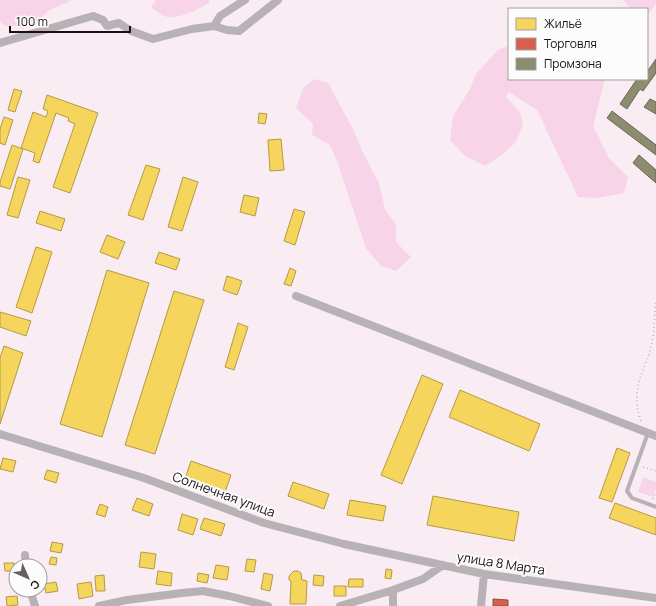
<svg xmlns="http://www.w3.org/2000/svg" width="656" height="606" font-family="Manrope,sans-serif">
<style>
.green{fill:#f8d4e8}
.homes{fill:#f6d55c;stroke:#b49a47}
.shops{fill:#d6604d;stroke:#9d483c}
.industry{fill:#8c8c6e;stroke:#6a6653}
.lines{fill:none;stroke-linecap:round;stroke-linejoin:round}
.path{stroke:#b8b2b6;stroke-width:1.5;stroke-dasharray:1 3;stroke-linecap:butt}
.service{stroke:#b8b2b6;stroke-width:4}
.minor{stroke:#b8b2b6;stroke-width:8}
.labels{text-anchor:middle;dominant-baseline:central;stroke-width:4;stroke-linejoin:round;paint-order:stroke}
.street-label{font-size:13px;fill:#190f15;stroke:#fcfcfc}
</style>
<rect width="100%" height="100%" fill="#f9ecf3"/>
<path class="green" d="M0,0H72L48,11L38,21L23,26H4L0,21Z
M156,0H209V3C199,9 176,21 164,16C160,14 155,10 151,7Z
M623,0H656V3L648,15L647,9H631Z
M509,46V79H605L593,126L609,158L628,177L624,193L598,198L578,197L537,110L509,92L506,97L520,112L523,125L515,143L503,154L485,166L465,156L450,140L453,116L470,89L476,74L498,50Z
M314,79L328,83L354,131L362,151L379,183L385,209L396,225V242L411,257L396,271L381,266L366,248L338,164L330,145L312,135L313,124L296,108L303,88Z
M643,477L656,482V488L653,497L638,492Z"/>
<path class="homes" d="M14,89L22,91L15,112L8,110Z
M47,95L98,113L70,193L53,187L75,124L68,121L69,118L56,113L39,163L33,161L35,153L21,148L33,112L46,117L48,111L43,109Z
M259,113L267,114L265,124L258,123Z
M4,117L13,120L5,145L0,143V129Z
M281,139L284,170L270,171L268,140Z
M12,145L23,149L10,189L0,186V182Z
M146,165L160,169L143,220L128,215Z
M18,177L30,180L18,218L7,215Z
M183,177L198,182L182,231L168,227Z
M244,195L259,198L255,216L240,212Z
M294,209L305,212L295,245L284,241Z
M40,211L65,219L61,231L36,223Z
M107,235L125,242L118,259L100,252Z
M36,247L52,252L32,313L16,307Z
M159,252L180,259L176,270L155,263Z
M290,268L296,271L291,286L284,284Z
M107,270L149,283L102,437L60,424Z
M227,276L242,281L237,295L223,290Z
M174,291L204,300L155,454L125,445Z
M0,312L31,321L26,336L0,327Z
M238,323L248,327L234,370L225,367Z
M4,346L23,353L0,424V358Z
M422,375L443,384L402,484L381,475Z
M460,390L540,424L529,451L449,417Z
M617,448L630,453L612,502L599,498Z
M3,458L16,461L13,472L0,469Z
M191,461L231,475L224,495L184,482Z
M47,470L59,473L56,483L44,479Z
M293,482L329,494L324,509L288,496Z
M433,496L519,512L514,541L427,525Z
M137,498L153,504L149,516L132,510Z
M350,500L386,506L383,521L347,515Z
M615,503L656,518V535L609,518Z
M100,504L108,507L105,517L96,514Z
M182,514L198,519L193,535L178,530Z
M204,518L225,524L221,536L200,529Z
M52,542L63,544L61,553L50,551Z
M141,552L156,554L154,569L139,567Z
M51,557L57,558L56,565L49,564Z
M247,559L256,560L254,572L245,571Z
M4,563H14V571H5Z
M216,565L229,567L227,580L213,578Z
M386,569L392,570L391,579L385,578Z
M158,571L172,573L171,586L156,584Z
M294,571H298L301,573L302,580L307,581L306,604H290L291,581L289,580V576Z
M198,573L209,575L207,583L197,581Z
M264,573L273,575L270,591L261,589Z
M104,575L105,591H96L95,576Z
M314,575L324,576L323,586L313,585Z
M349,579H363V587H348Z
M56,582L58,591L46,593L44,584Z
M91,582L93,596L79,599L77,584Z
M334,586H346V596H334Z
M17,596L18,605L7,606L6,597Z"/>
<path class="shops" d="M493,599L508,600V606H493Z"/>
<path class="industry" d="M656,59V73L643,91L640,89L627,109L620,104L637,79L641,80L642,79H647V72Z
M650,99L656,102V114L644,107Z
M612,111L656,145V155L607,118Z
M639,155L656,170V183L633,163Z"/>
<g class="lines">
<path class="path" d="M641,421C628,385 648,370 653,337C655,326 654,314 656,303
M643,467L656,471
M653,499L656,492"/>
<path class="service" d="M648,433L627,491L632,498L656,507"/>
<path class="minor" d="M245,0L220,16L214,26L227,30L239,31L278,0
M0,43L93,16L103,20L107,26L119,23L131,31L153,39L192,29L214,26
M296,296L656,436
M0,434L144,478L264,523L344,544L484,574L656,598
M25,555L26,566
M30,590L35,606
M99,606L127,600L182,593L203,591L229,596L268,606
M340,606L393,590L423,579L443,565
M393,606V590
M481,606L484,574"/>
</g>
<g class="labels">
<g class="street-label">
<text transform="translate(224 494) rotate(20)">Солнечная улица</text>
<text transform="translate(501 563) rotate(9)">улица 8 Марта</text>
</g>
</g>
<rect x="508" y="8" width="140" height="72" fill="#fcfcfc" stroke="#a19da0"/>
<rect x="516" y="18" width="20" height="12" fill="#f6d55c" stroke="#a19da0"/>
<text x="544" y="28" font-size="12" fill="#190f15">Жильё</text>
<rect x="516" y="38" width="20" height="12" fill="#d6604d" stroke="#a19da0"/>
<text x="544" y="48" font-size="12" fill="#190f15">Торговля</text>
<rect x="516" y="58" width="20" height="12" fill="#8c8c6e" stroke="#a19da0"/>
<text x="544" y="68" font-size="12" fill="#190f15">Промзона</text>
<g transform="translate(28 578) rotate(135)"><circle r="19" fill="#fcfcfc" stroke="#a19da0"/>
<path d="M0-3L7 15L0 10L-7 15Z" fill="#675c63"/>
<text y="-6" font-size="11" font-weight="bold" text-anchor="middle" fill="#190f15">С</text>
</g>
<path d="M10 26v6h120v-6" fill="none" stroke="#190f15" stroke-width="2"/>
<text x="16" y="26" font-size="12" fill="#190f15" stroke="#fcfcfc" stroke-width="3" paint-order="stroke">100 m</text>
</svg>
